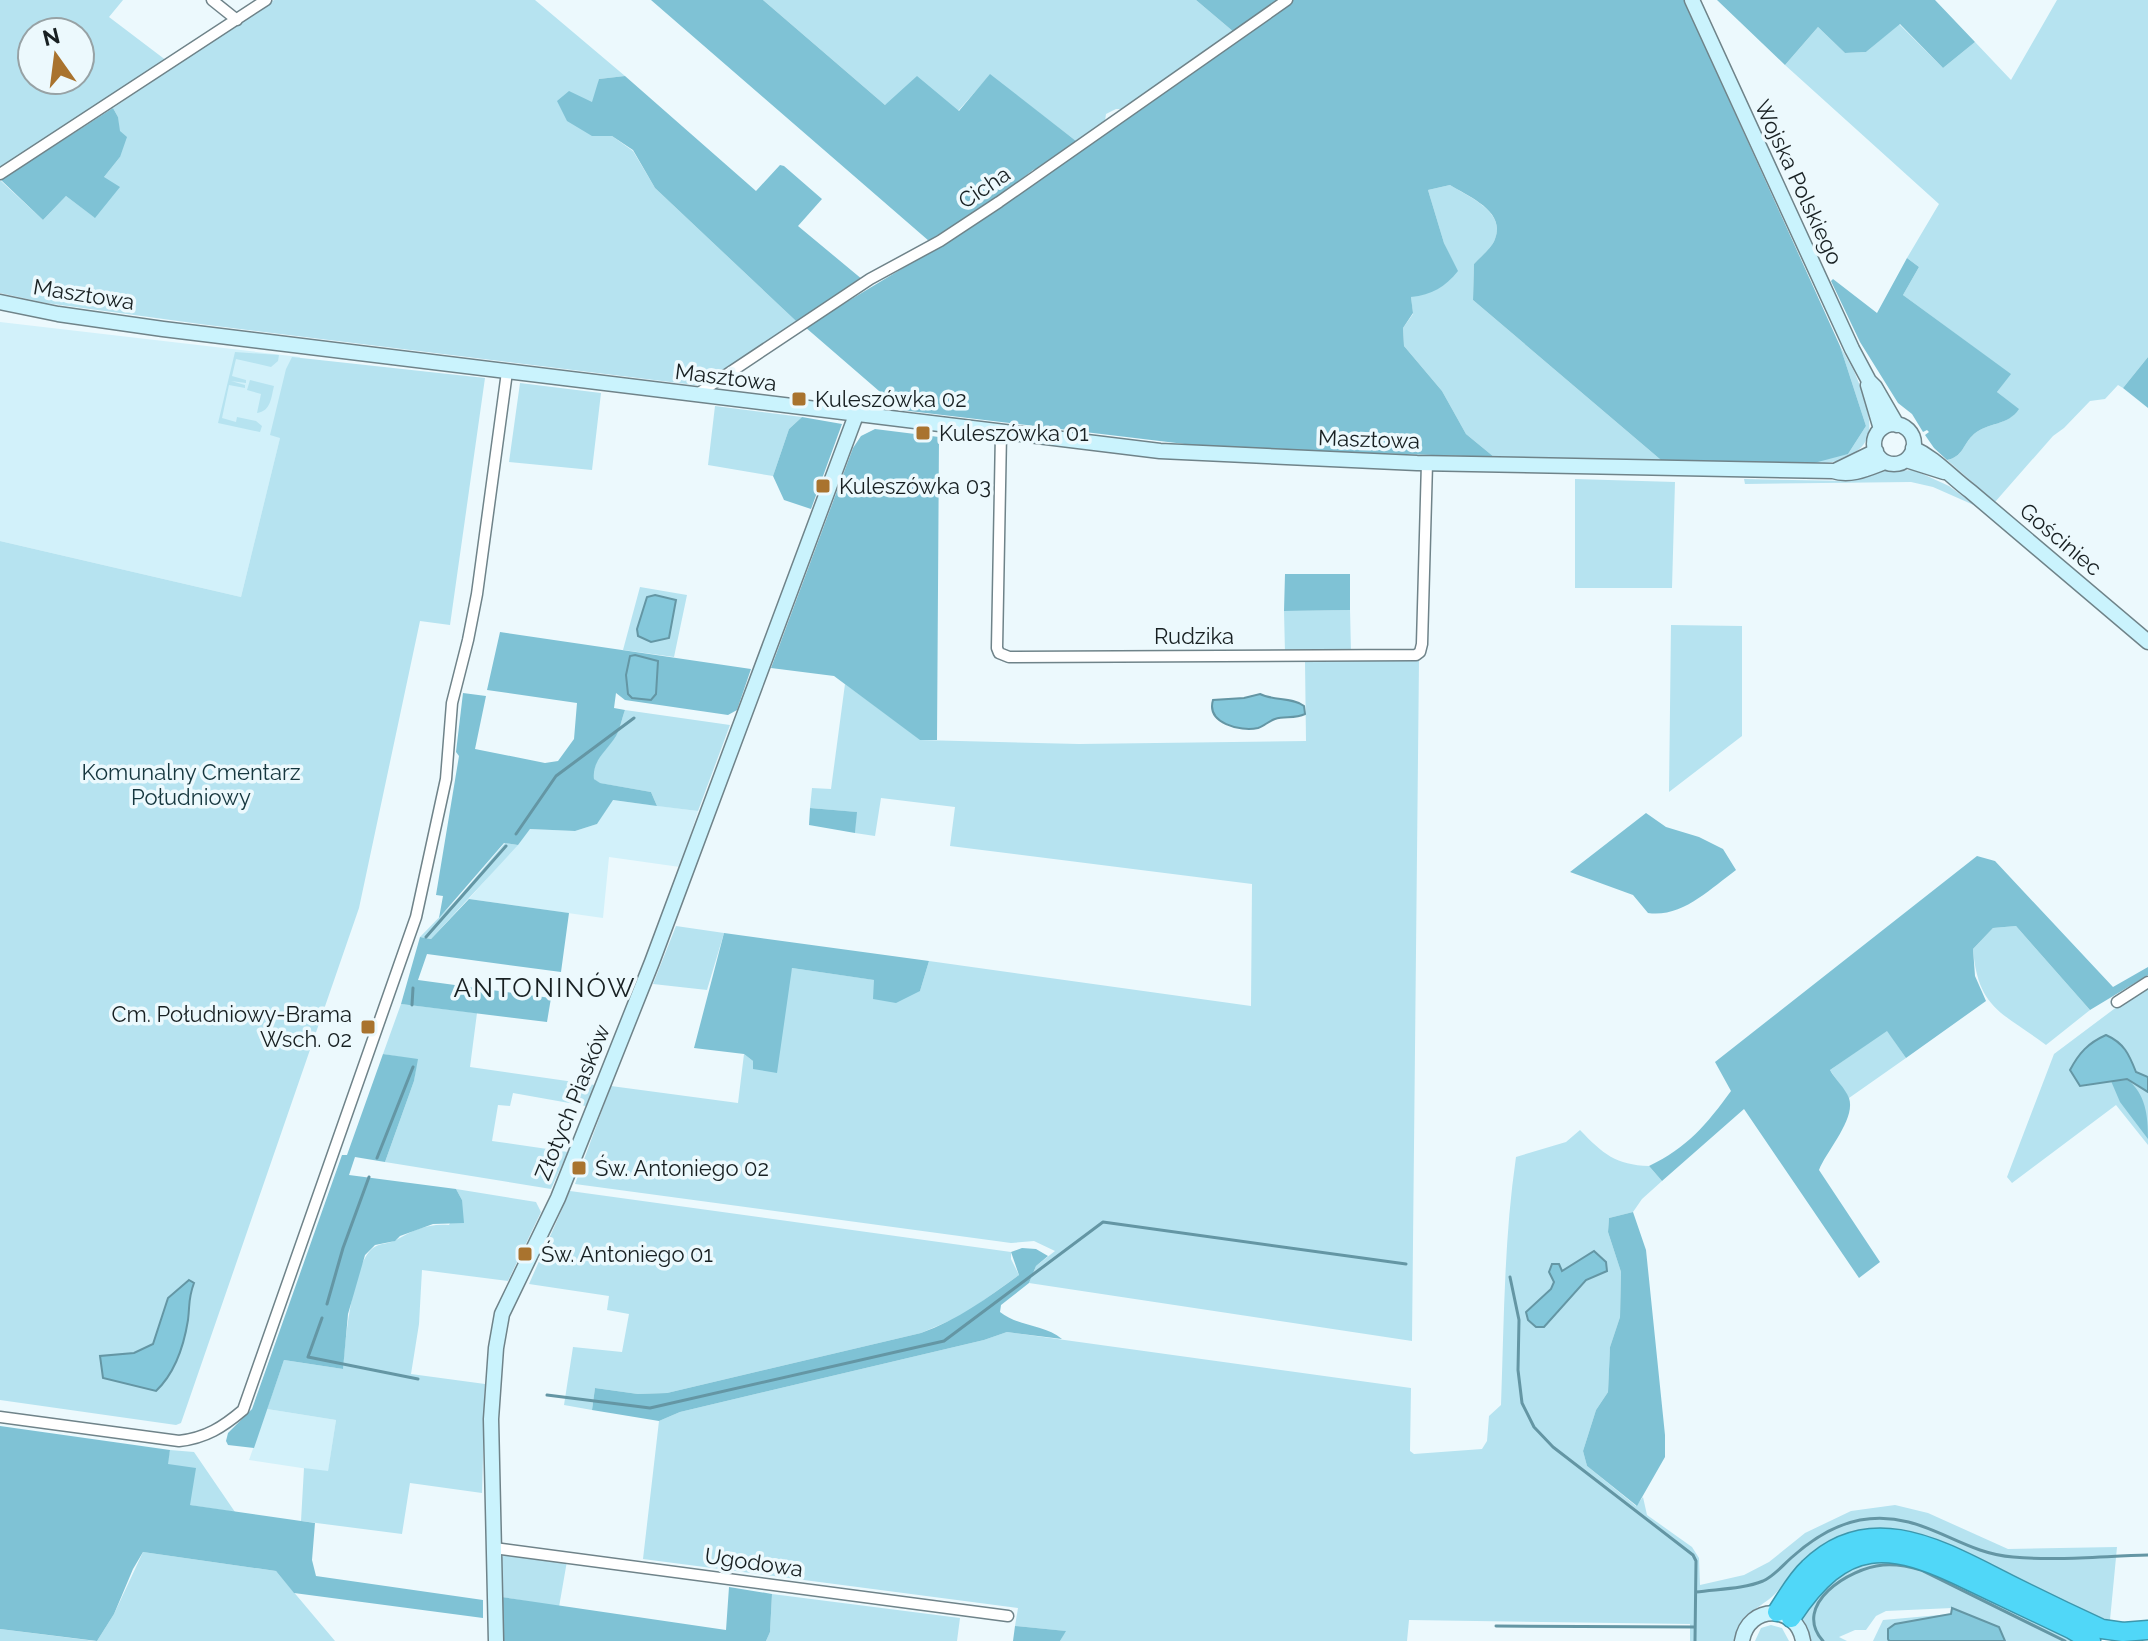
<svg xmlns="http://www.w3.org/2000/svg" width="2148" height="1641" font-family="Raleway,sans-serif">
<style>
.built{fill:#d2f1fa}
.green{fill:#b6e3f0;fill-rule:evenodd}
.forest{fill:#7fc2d5}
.water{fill:#84c8db;stroke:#6496a4;stroke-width:2}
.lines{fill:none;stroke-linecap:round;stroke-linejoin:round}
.stream{stroke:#6496a4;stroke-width:3}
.street-casing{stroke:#6f8389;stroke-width:13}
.secondary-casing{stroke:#6f8389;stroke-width:17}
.highway-casing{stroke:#3c97ad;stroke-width:21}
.street{stroke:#fff;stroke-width:10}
.secondary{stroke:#caf3fd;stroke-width:14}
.highway{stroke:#50d7f8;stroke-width:18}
.poi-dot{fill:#a9732e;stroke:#ecf9fd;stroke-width:3}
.labels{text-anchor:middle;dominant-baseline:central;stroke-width:7;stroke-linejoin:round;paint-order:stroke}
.street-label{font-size:22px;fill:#182022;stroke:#ecf9fd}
.poi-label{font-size:22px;fill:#182022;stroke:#ecf9fd;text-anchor:start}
.park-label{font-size:22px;fill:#15363e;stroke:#ecf9fd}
.quarter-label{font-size:26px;letter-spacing:2px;fill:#182022;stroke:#ecf9fd}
</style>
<rect width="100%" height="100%" fill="#ecf9fd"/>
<path class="built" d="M0,322L300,357L241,597L0,541Z
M612,800L698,811L680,867L609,857L603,918L469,899L530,829L575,831L597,824Z
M267,1409L336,1420L328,1472L249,1460Z"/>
<path class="green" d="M0,0H123L109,17L167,61L0,168ZM32,32H80V80H32Z
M274,0H535L625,76L599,79L592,136H612L633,151L655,188L796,321L703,386L200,324L46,303L0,293V180L43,220L66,196L94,217L104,177L120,157L118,117L113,108Z
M763,0H1196L1235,33L1122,109H1116L1106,114L1105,121L1076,141L990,75L958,111L935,92L885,105Z
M2057,0H2148V357L2123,388L2118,385L2105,399L2090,401L2064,428L2053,436L1995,502L1947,460C1963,457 1963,444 1974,434C1988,422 2008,426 2018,409L1997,392L2010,374L1903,295L1919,267L1907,258L1939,204L1785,65L1818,27L1845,53L1866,52L1899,24L1943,68L1975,42L2011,80Z
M1450,185C1469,197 1506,212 1495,239C1492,248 1480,257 1474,264L1473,300L1661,460L1494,457L1466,434L1442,391L1404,346L1403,328L1413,314L1411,297L1457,271L1444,243L1428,190Z
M1840,346L1854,371L1870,410L1867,411C1872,427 1870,443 1854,453L1855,456C1826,467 1797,464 1766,464V462L1848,454L1866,426Z
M235,352L279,355L278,361L271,367L236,359L232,376L246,380V383L231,381L245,385V388L229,385L222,418L236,422L237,417L256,421L262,426L260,432L218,423Z
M292,357L485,378L450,625L420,621L359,908L181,1423L176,1425L0,1400V541L241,597L280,438L270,435L286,369Z
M250,380L274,386C271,398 271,411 257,413L261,394L247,390Z
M520,383L601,393L592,470L509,462Z
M715,406L802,417L789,429L773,476L708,465Z
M1914,470L1949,486L1976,506L1933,487L1911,482L1745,484L1744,479L1850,481L1885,471Z
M1575,479L1675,482L1672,588H1575Z
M640,587L687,595L674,657L623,650Z
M1350,610L1351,652L1285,653L1284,611Z
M1671,625L1742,626V736L1669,792Z
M1419,660L1412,1341L1029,1283L1036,1266L1055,1251L1034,1241L1011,1243L575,1184L611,1086L738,1103L744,1054L753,1061L792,968L875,980L920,991L929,961L1251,1006L1252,884L950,846L955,807L881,798L875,836L855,833L856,812L810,808L812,788L831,789L845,684L921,740L1079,744L1306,741L1305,661Z
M625,710L730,725L698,811L657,806L651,792L599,783L594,779C591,760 607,751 615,736C620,729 622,718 625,710Z
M505,843L518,845L431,939L420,937L458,898Z
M676,926L724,933L707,990L653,984Z
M2016,926L2090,1010L2046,1045C2002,1012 1978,1009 1973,949L1993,928Z
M2148,988V1145L2116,1105L2012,1183L2007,1177L2054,1054L2118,1006Z
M401,1004L477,1013L470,1067L595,1085L586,1106L513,1093L510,1106L498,1105L492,1141L568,1152L551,1189L385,1162L414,1081L417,1060L383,1054Z
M1887,1030L1906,1058L1849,1098L1830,1070Z
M1580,1130C1603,1154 1616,1165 1649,1166L1662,1181L1642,1199L1633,1212L1609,1218L1608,1232L1621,1272L1620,1317L1610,1347L1608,1392L1596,1410L1583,1451L1587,1466L1636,1506L1643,1497L1647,1515L1692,1547L1699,1558L1700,1585L1744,1575L1769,1562L1805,1533L1851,1511L1895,1505L1928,1513L2008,1549L2117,1547L2110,1620C1995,1590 1882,1450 1780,1588C1766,1608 1734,1613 1736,1641H1690V1624L1409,1620L1407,1641H1060L1065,1631L1015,1626L1018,1608L643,1559L659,1421L680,1412L984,1340L1007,1332L1411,1388L1410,1451L1414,1454L1482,1449L1487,1441L1489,1416L1501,1405C1504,1322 1504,1239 1516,1157L1566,1142Z
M456,1189L536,1202L541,1212L508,1281L422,1270L419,1324L411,1374L485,1384L482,1493L410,1483L402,1534L301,1521L304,1468L328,1471L336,1420L267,1409L284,1360L343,1369C345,1342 352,1264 373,1248C379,1243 389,1244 396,1240C413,1230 429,1223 449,1225L462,1200Z
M570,1191L1011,1252V1259L1019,1275L963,1315L921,1333L667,1393L638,1394L595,1388L592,1410L564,1405L573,1347L622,1352L629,1314L607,1310L609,1296L529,1284Z
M170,1450L194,1452L235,1512L189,1505L167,1464Z
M143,1552L276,1571L335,1641H97L114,1614Z
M505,1554L567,1561L559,1607L502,1597L500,1559Z
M1903,1558L2081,1641H2005L1999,1627L1952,1608L1886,1611L1876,1616L1866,1630H1855L1839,1637L1847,1641H1809L1801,1616L1808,1599L1862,1560Z
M772,1594L960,1618L957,1641H766L770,1632Z
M1951,1614L1888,1639L1889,1641H1873L1883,1620Z
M1771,1625L1782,1628L1789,1641H1755L1761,1628Z
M0,1629L95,1641H0Z"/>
<path class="forest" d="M651,0H763L885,105L917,76L959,111L990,74L1076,141L1036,169L1033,170L996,199L929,241Z
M1196,0H1282L1235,33Z
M1293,0H1684L1840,346L1866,426L1848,454L1814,463L1661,460L1473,300L1474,264C1480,257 1492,248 1495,239C1506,211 1469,197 1450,185L1428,190L1444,243L1458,271C1445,287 1432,295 1411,297L1413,313L1403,328L1404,346L1442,391L1466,434L1494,457L1218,448L901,410L805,327L943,244Z
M1717,0H1935L1975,42L1943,68L1900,24L1866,52L1845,53L1818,27L1785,65Z
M625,76L756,191L780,165L784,166L822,199L798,226L863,280L796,321L655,188L633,150L612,136H592L567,121L557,101L569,91L592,102L599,79Z
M113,108L118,117L120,131L127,137L120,157L104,177L120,187L95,218L66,196L43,220L1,180Z
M1907,258L1919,267L1903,295L2011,374L1997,392L2019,409C2008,426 1988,422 1974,434C1963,444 1963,457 1947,460L1934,448L1925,435L1929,432L1927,430L1923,432L1912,414L1898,403L1860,342L1831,281L1833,279L1877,313Z
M2148,357V408L2123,388Z
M802,417L842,424L811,509L784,500L773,476L789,429Z
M875,429L939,437L937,740H920L834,676L771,668L853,448L861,436Z
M1285,574H1350V610L1284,611Z
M500,632L751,669L737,710L728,715L625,700L616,693L614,708L625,710C622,718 620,729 616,736C607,751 592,760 594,779L600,783L651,792L657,806L613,800L597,824L575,831L530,829L518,845L504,843L439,918L443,896L436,895L459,756L456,752L463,693L486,696L475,749L545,763L558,761L574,739L577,703L487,690Z
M810,808L857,812L855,833L809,825Z
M1646,813L1666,827L1699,837L1723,849L1736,870C1710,889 1682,918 1648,913L1633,895L1570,872Z
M1977,856L1995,861L2113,987L2148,967V975L2090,1010L2016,926L1993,928L1973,949L1975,976L1986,1001L1906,1058L1887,1031L1830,1070C1835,1079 1845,1088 1849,1098C1856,1119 1827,1150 1819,1170L1880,1262L1859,1278L1744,1109L1662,1181L1649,1166C1687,1148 1707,1124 1731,1091L1715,1062Z
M469,899L569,913L561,972L427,954L418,980L551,998L547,1022L401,1004L420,937L431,939Z
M724,933L929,961L920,991L896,1003L873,999L874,980L792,968L777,1073L753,1069V1061L744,1054L694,1048Z
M383,1054L418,1059L414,1081L385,1162L355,1157L349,1175L456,1189L462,1200L464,1223L433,1224L400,1236L395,1241L375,1245L365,1255L348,1314L343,1369L284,1360L254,1448L228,1445L226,1441L228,1433L252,1409L342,1155H347Z
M2127,1079C2146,1094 2148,1116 2148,1139L2120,1102L2111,1081Z
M1633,1212L1646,1250L1665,1435V1457L1637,1506L1587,1466L1583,1451L1596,1410L1608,1392L1610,1347L1620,1317L1621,1272L1608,1232L1609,1218Z
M1022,1248L1036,1249L1048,1256L1036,1266L1029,1283L1001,1305L1000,1312C1019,1327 1044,1324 1062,1339L1007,1332L984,1340L680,1412L659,1421L592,1410L595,1388L638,1394L667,1393L921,1333C958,1320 987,1298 1019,1275L1011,1252Z
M0,1426L170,1450L168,1464L196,1468L190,1505L315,1523L312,1560L316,1576L483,1600V1618L294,1593L276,1571L143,1552L133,1569L114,1614L97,1641L0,1629Z
M729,1587L772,1594L770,1632L766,1641H503L502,1597L726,1630Z
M1015,1626L1066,1631L1060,1641H1013Z"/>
<path class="water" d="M655,595L676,600L669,638L651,642L638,636L637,629L647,597Z
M635,655L658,661L656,694L651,700L632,698L628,694L626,675L630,656Z
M1260,694C1274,701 1292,697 1304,706L1305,714C1295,719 1285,716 1275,719C1269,721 1264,726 1258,728C1240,732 1206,723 1213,700L1244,698Z
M2106,1035C2124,1043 2129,1054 2136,1072L2148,1077V1092L2127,1079L2080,1086L2070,1070C2079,1053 2088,1043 2106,1035Z
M1594,1251L1606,1262L1607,1271L1586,1280L1544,1327H1536L1528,1320L1526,1312L1551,1289L1554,1282L1549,1272L1552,1264H1559L1562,1271Z
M189,1280L194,1283C188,1299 190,1304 188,1320C184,1345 175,1373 156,1391L103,1378L100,1356L134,1353L153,1344L168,1298Z
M1952,1608L1999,1627L2005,1641H1889L1888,1639V1629L1895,1624L1951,1614Z"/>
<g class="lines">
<path class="stream" d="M516,834L556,776L634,718
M426,937L506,846
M412,1005L413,988
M377,1158L413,1067
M1510,1277L1519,1320L1518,1370L1522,1403L1534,1427L1553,1447L1693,1555L1696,1561L1695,1641
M327,1304L343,1248L369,1177
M322,1318L308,1357L418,1379
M547,1395L650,1408L944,1341L1103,1222L1406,1264
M1696,1592C1717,1589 1744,1589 1763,1581C1774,1576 1782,1566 1791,1558C1811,1540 1833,1525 1860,1520C1923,1509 1957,1553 2013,1557C2057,1561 2104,1556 2148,1555
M1496,1626L1695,1627
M1823,1641C1791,1605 1849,1568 1883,1565C1896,1564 1908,1566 1921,1570L2065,1641"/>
<g class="street-casing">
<path id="street" d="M212,0L237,20
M0,174L266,0
M696,395L870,279L940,241L999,202L1287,0
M1001,433L997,648L999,653L1009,657L1416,655L1420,652L1422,644L1427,463
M2117,1002L2148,982
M0,1417L179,1441C206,1438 223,1427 243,1410L416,917L446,779L452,703L468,640L477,594L507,372
M494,1548L1008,1616"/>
</g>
<g class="secondary-casing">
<path id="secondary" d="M1692,0L1852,349L1869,381L1875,387L1897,425
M0,302L58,314L163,329L1160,451L1417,463L1833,471C1851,477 1869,468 1885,462
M1868,385L1881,429
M1874 444a20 20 0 1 1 40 0a20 20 0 1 1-40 0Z
M1913,448C1935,458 1950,476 1970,491L2148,642
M1906,460L1944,472
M1837,470L1876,451
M496,1641L491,1419L496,1348L502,1314L558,1198L652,962L856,415
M1742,1641C1748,1604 1797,1604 1803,1641"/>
</g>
<g class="highway-casing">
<path id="highway" d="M1777,1612C1787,1597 1796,1580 1809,1568C1866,1512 1932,1545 1991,1575C2028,1594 2065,1612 2102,1629L2123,1632L2148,1630
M1791,1618C1845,1536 1889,1541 1970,1581C2004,1597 2037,1613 2071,1629L2091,1641"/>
</g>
<use href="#street" class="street"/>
<use href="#secondary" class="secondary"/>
<use href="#highway" class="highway"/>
</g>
<g class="poi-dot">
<rect x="791" y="391" width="16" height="16" rx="4"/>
<rect x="915" y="425" width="16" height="16" rx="4"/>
<rect x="815" y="478" width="16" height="16" rx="4"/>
<rect x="360" y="1019" width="16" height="16" rx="4"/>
<rect x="571" y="1160" width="16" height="16" rx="4"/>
<rect x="517" y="1246" width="16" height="16" rx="4"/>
</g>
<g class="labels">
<g class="street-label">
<text transform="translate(1799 182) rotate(65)">Wojska Polskiego</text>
<text transform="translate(984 187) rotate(-34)">Cicha</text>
<text transform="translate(84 294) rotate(9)">Masztowa</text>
<text transform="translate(726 377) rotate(7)">Masztowa</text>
<text transform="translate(1369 439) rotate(2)">Masztowa</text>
<text transform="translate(2061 539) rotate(40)">Gościniec</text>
<text x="1194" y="636">Rudzika</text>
<text transform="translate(572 1102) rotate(-68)">Złotych Piasków</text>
<text transform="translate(754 1562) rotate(8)">Ugodowa</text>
</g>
<g class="poi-label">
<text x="815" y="399">Kuleszówka 02</text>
<text x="939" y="433">Kuleszówka 01</text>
<text x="839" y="486">Kuleszówka 03</text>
<text x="352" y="1014" text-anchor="end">Cm. Południowy-Brama<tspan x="352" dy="25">Wsch. 02</tspan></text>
<text x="595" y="1168">Św. Antoniego 02</text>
<text x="541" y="1254">Św. Antoniego 01</text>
</g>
<g class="park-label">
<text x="191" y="772">Komunalny Cmentarz<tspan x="191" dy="25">Południowy</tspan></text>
</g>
<g class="quarter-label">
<text x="545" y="988">ANTONINÓW</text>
</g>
</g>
<g transform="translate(56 56) rotate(346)"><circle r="38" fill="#ecf9fd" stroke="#97a2a5" stroke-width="2"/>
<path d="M0-6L14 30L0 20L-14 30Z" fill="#a9732e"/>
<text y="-12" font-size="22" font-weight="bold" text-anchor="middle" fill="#182022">N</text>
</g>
</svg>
